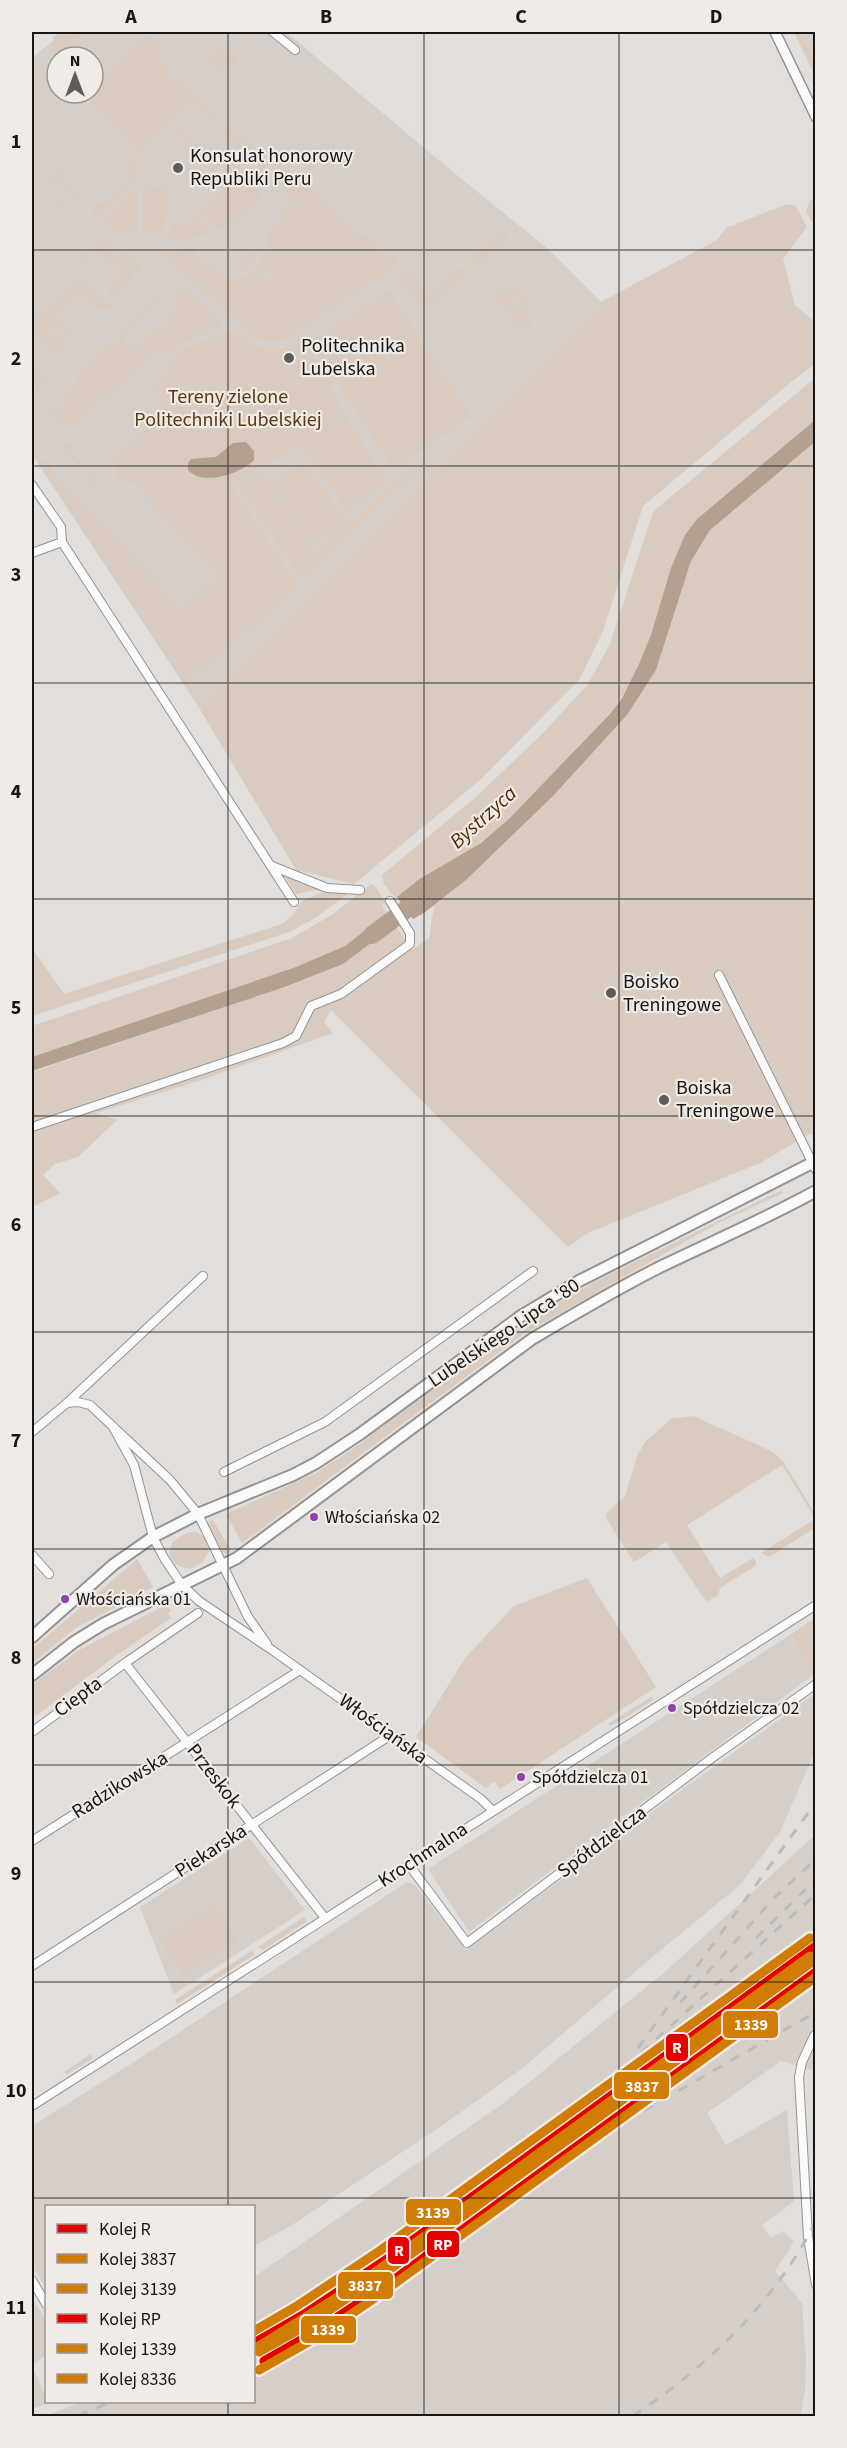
<svg xmlns="http://www.w3.org/2000/svg" width="847" height="2448" font-family="'Source Sans 3',sans-serif">
<style>
.built{fill:#d6cec8;fill-rule:evenodd}
.green{fill:#d9cbbf}
.water{fill:#b3a090}
.lines{fill:none;stroke-linecap:round;stroke-linejoin:round}
.river{stroke:#b3a090;stroke-width:18}
.minor-casing{stroke:#959391;stroke-width:10}
.tertiary-casing{stroke:#959391;stroke-width:12}
.secondary-casing{stroke:#959391;stroke-width:14}
.minor{stroke:#fafafa;stroke-width:8}
.tertiary{stroke:#fafafa;stroke-width:9}
.secondary{stroke:#fafafa;stroke-width:10}
.rail{stroke:#bcbcbc;stroke-width:3;stroke-dasharray:10 10;stroke-linecap:butt}
.rail-1-casing{stroke:#f0ebe6;stroke-width:14}
.rail-2-casing{stroke:#f0ebe6;stroke-width:14}
.rail-3-casing{stroke:#f0ebe6;stroke-width:14}
.rail-4-casing{stroke:#f0ebe6;stroke-width:14}
.rail-5-casing{stroke:#f0ebe6;stroke-width:14}
.rail-6-casing{stroke:#f0ebe6;stroke-width:14}
.rail-1{stroke:#e50000;stroke-width:9}
.rail-2{stroke:#d17c04;stroke-width:9}
.rail-3{stroke:#d17c04;stroke-width:9}
.rail-4{stroke:#e50000;stroke-width:9}
.rail-5{stroke:#d17c04;stroke-width:9}
.rail-6{stroke:#d17c04;stroke-width:9}
.grid{fill:none;stroke:#181614;stroke-width:1.5;stroke-opacity:0.55}
.poi-dot{fill:#5e5c5a;stroke:#f0ebe6;stroke-width:2}
.bus-dot{fill:#8e44ad;stroke:#f0ebe6;stroke-width:2}
.labels{text-anchor:middle;dominant-baseline:central;stroke-width:4.5;stroke-linejoin:round;paint-order:stroke}
.bus-label{font-size:18px;fill:#181614;stroke:#f0ebe6;text-anchor:start}
.poi-label{font-size:20px;fill:#181614;stroke:#f0ebe6;text-anchor:start}
.park-label{font-size:20px;fill:#5e3811;stroke:#f0ebe6}
.street-label{font-size:20px;fill:#181614;stroke:#f0ebe6}
.water-label{font-size:21px;font-style:italic;fill:#4e2a00;stroke:#f0ebe6}
.line-badge{stroke:#f0ebe6;stroke-width:2}
.badge-label{font-size:16px;text-anchor:middle;font-weight:bold;fill:#fff}
.neatline{fill:none;stroke:#181614;stroke-width:2}
.grid-label{font-size:20px;text-anchor:middle;font-weight:bold;fill:#181614}
</style>
<rect width="100%" height="100%" fill="#e1dedb"/>
<path class="built" d="M63,32H286L447,167L548,249L601,302L493,414L198,706L35,459L32,461V58ZM57,57H93V93H57Z
M801,32H815V59Z
M790,1635L814,1674L469,1932L428,1869Z
M815,1694L816,1737L813,1756L780,1832L740,1885L656,1954L524,2067L443,2125L292,2225L254,2246V2206H46V2288L32,2266V2126L131,2064L407,1882L415,1885L466,1950L683,1789Z
M815,1835V2071L781,2061L707,2113L726,2145L787,2110L794,2201L762,2225L771,2238L783,2231L794,2242L775,2271L802,2303L806,2358L805,2391L801,2416H45L82,2402H254V2277L505,2102L666,1971Z
M249,1838L305,1910L174,1994L140,1907Z
M32,2298L46,2320V2355L32,2366L46,2397V2402H49L32,2409Z"/>
<path class="green" d="M63,32H83L61,52L60,50L52,53L51,46L54,40L52,37Z
M794,32H801L815,59V76Z
M148,35L160,48L159,57L166,65V72L171,78H178L224,128H231L271,164L264,173L193,101L141,155L91,103L84,93H93V84Z
M224,43L239,61L223,75L208,58Z
M183,123L187,124L182,129L187,134L192,130L189,136L205,153L211,148L200,160L204,154L190,140L185,144L175,133Z
M134,154L139,158L132,165L142,175L99,220L93,215V208L98,202L104,206L132,174L127,168L128,161Z
M215,160L219,164L214,172L208,167L181,194L180,193Z
M58,166L64,172L60,179L85,200L90,195V199L81,206L79,199L58,182L53,183L47,177Z
M238,167L260,187L262,201L234,224L218,230L200,213L238,175L233,169Z
M287,169L363,236L368,237L388,259L394,255L397,263L393,270L284,340L270,342L254,337L162,255L165,251L195,246L197,248L199,261L204,264L209,259L231,281L247,276L255,268L263,275L261,279L264,283L272,273H264L257,266L268,249L266,238L271,231L270,227L294,201L275,182Z
M144,178L156,189L162,185L166,187V219L162,233H142Z
M138,185V234H120L102,223Z
M52,194L86,224L84,227L50,196Z
M815,198H816L815,229L806,211L810,200Z
M787,204L796,206L807,227L783,259L795,305L815,322V364L790,383L643,506L603,631L579,680L480,780L354,884L296,870L198,706L493,414L601,302L717,240L726,228Z
M197,216L214,232L169,243V236L173,225L179,223L185,228Z
M505,229L508,234L507,239L473,270L466,263Z
M101,236L142,267L136,275L131,265L99,240Z
M98,241C106,248 137,268 133,279C130,287 120,295 115,302L106,295L122,275V272L94,251L76,269L73,268L95,242Z
M258,248L259,253L251,265L238,273L237,271L244,257Z
M461,267L467,274L427,308H424L399,280L404,274H411L430,294Z
M169,275L208,310L205,333L184,342L167,355L161,349L78,423L75,421L64,431L44,411L50,406L57,411H63L64,407L61,403L78,380L76,378L104,344L110,349L157,291L161,294L123,340L134,349L152,328L158,333L180,306L174,301L177,290Z
M74,281H80L113,305C100,318 87,300 76,293L62,310L60,309L55,315L74,332L71,336L67,337L51,324L46,328L64,343L56,353L32,334V320Z
M508,281L532,308L528,312L510,291L506,283Z
M504,286L511,300L534,323L527,329L525,328L522,330L523,332L491,296Z
M388,290L472,417L394,469L310,342Z
M211,312L223,324L208,333Z
M232,330C258,352 272,357 303,340L331,381L330,390L388,485L348,512L302,445L259,468L231,486L300,588L185,685L38,463L47,460L55,462L50,467L182,608L218,575L135,486L140,485L118,481L114,465L110,462L160,418L157,412L162,407V402L152,391L171,373L167,368L171,364L169,362L188,348Z
M32,367L48,381L45,385L39,384L37,387L39,392L32,385Z
M815,378V420L697,519C672,552 665,593 652,633C642,662 627,690 610,714C573,757 527,807 482,842C456,863 424,876 397,897H394L384,884L382,875L477,796L543,733L588,684L610,644L652,515L656,509Z
M69,442L74,448L71,452L94,477L100,473V479L94,486L87,484L92,479L66,452L60,455L61,448Z
M815,442V1134L812,1135L811,1133L760,1163L588,1233L568,1247L331,1010L324,1022L333,1033L201,1080L96,1113L117,1120L78,1157L55,1164L43,1175L60,1193L32,1207V1072L282,988L343,964L395,925L412,950L429,938L434,906L466,880L553,796L627,715L656,670L691,561L697,547L710,530Z
M304,461L347,522L315,545L272,484Z
M414,464L419,470L324,558L319,552Z
M261,472L324,562L301,577L238,486Z
M283,873L319,889L296,894Z
M371,884L374,885L386,902L382,906L387,913L345,946L296,967L32,1057V1026L292,938L333,914Z
M331,892H350L315,918L292,931L32,1016V948L64,994L282,924L293,915L301,902L318,894Z
M782,1190L783,1193L716,1224L522,1335L242,1543L226,1514L316,1473L353,1449L504,1337L592,1283Z
M693,1416L771,1451L783,1461L815,1514V1518L782,1465L687,1525L720,1578L753,1558L756,1561L755,1566L720,1588L718,1595L708,1601L705,1600L666,1542L634,1562L607,1520L606,1514L625,1496L638,1454L646,1441L671,1419Z
M815,1519V1528L769,1557L761,1553Z
M213,1520L231,1551L226,1554L222,1552L208,1525L209,1521Z
M190,1532H195L204,1536L209,1551C193,1592 141,1549 190,1532Z
M137,1559L153,1587L74,1629L32,1664V1649Z
M587,1578L656,1687L500,1789L494,1781L486,1788L416,1737L466,1657L514,1606Z
M167,1604L171,1611L168,1613L171,1618L114,1657L32,1719V1685L79,1650Z
M813,1619H816L814,1674L790,1635Z
M651,1697L653,1700L611,1726L608,1724Z
M214,1904L238,1941L183,1976L159,1940Z
M304,1917L307,1921L263,1950L258,1947Z
M253,1950L254,1955L177,2004L175,2000Z
M91,2054L92,2059L67,2074L64,2072Z"/>
<path class="water" d="M815,420V442L710,530L691,561L656,670L627,715L553,796L466,880L424,913L413,919L397,897L418,880L481,843L510,818L610,714L622,698L639,664L651,635L671,568L685,535L697,519Z
M246,442L254,451V460C242,473 203,487 188,470V463L191,459L216,457L233,443Z
M387,913L395,925L343,964L282,988L32,1071V1057L296,967L345,946Z"/>
<g class="lines">
<path class="river" d="M372,935L424,896"/>
<g class="minor-casing">
<path id="minor" d="M273,32L295,50
M32,485L61,527L62,542L32,553
M62,542L294,902
M272,866L327,888L360,890
M719,975L816,1170
M32,1127L283,1043L296,1036L311,1006L341,994L410,944V933L390,901
M67,1403L78,1402L90,1405L170,1480L198,1514L248,1617L267,1644
M113,1427L134,1465L153,1537L164,1558L182,1585L199,1601L272,1650L481,1799L493,1811
M32,1432L67,1403L203,1276
M224,1472L325,1422L533,1271
M32,1555L49,1574
M125,1663L325,1918
M32,1732L125,1663L198,1613
M32,1841L300,1670
M409,1865L467,1943L712,1758L816,1684
M32,1966L391,1735
M814,2036L802,2062L799,2077L808,2237L816,2285
M32,2106L816,1605
M32,2280L46,2304"/>
</g>
<g class="tertiary-casing">
<path id="tertiary" d="M775,32L816,117"/>
</g>
<g class="secondary-casing">
<path id="secondary" d="M32,1637L113,1565L153,1537L198,1514L293,1475L316,1463L360,1434L521,1316L579,1281L816,1161
M32,1675L74,1642L103,1624L237,1558L532,1339C574,1314 616,1289 660,1267C712,1242 765,1219 816,1191"/>
</g>
<use href="#minor" class="minor"/>
<use href="#tertiary" class="tertiary"/>
<use href="#secondary" class="secondary"/>
<path class="rail" d="M756,1938L816,1879
M680,2003L774,1898L816,1859
M638,2048L816,1802
M437,2232L468,2211L816,2012
M254,2335L354,2273L578,2110L816,1894
M78,2416L111,2402
M633,2416C707,2367 775,2302 816,2221"/>
<g class="rail-1-casing">
<path id="rail-1" d="M254,2343L303,2315L387,2259L816,1946"/>
</g>
<g class="rail-2-casing">
<path id="rail-2" d="M259,2352L309,2324L393,2267L816,1959"/>
</g>
<g class="rail-3-casing">
<path id="rail-3" d="M254,2331L297,2306L381,2250L810,1938"/>
</g>
<g class="rail-4-casing">
<path id="rail-4" d="M264,2361L315,2332L399,2276L816,1972"/>
</g>
<g class="rail-5-casing">
<path id="rail-5" d="M259,2370L317,2337L372,2300L816,1977"/>
</g>
<g class="rail-6-casing">
<path id="rail-6" d="M254,2349L360,2283L810,1956"/>
</g>
<use href="#rail-1" class="rail-1"/>
<use href="#rail-2" class="rail-2"/>
<use href="#rail-3" class="rail-3"/>
<use href="#rail-4" class="rail-4"/>
<use href="#rail-5" class="rail-5"/>
<use href="#rail-6" class="rail-6"/>
</g>
<path class="grid" d="M228,32V2206M424,32V2416M619,32V2416M32,250H816M32,466H816M32,683H816M32,899H816M32,1116H816M32,1332H816M32,1549H816M32,1765H816M32,1982H816M32,2198H816M228,2402V2416"/>
<g class="poi-dot">
<circle cx="178" cy="168" r="6"/>
<circle cx="289" cy="358" r="6"/>
<circle cx="611" cy="993" r="6"/>
<circle cx="664" cy="1100" r="6"/>
</g>
<g class="bus-dot">
<circle cx="314" cy="1517" r="5"/>
<circle cx="65" cy="1599" r="5"/>
<circle cx="672" cy="1708" r="5"/>
<circle cx="521" cy="1777" r="5"/>
</g>
<g class="labels">
<g class="bus-label">
<text x="325" y="1517">Włościańska 02</text>
<text x="76" y="1599">Włościańska 01</text>
<text x="683" y="1708">Spółdzielcza 02</text>
<text x="532" y="1777">Spółdzielcza 01</text>
</g>
<g class="poi-label">
<text x="190" y="156">Konsulat honorowy<tspan x="190" dy="23">Republiki Peru</tspan></text>
<text x="301" y="346">Politechnika<tspan x="301" dy="23">Lubelska</tspan></text>
<text x="623" y="982">Boisko<tspan x="623" dy="23">Treningowe</tspan></text>
<text x="676" y="1088">Boiska<tspan x="676" dy="23">Treningowe</tspan></text>
</g>
<g class="park-label">
<text x="228" y="397">Tereny zielone<tspan x="228" dy="23">Politechniki Lubelskiej</tspan></text>
</g>
<g class="street-label">
<text transform="translate(504 1333) rotate(-34)">Lubelskiego Lipca '80</text>
<text transform="translate(78 1697) rotate(-36)">Ciepła</text>
<text transform="translate(383 1729) rotate(36)">Włościańska</text>
<text transform="translate(214 1776) rotate(52)">Przeskok</text>
<text transform="translate(120 1785) rotate(-32)">Radzikowska</text>
<text transform="translate(602 1842) rotate(-37)">Spółdzielcza</text>
<text transform="translate(211 1851) rotate(-33)">Piekarska</text>
<text transform="translate(423 1855) rotate(-33)">Krochmalna</text>
</g>
<g class="water-label">
<text transform="translate(483 817) rotate(-42)">Bystrzyca</text>
</g>
</g>
<g class="line-badge">
<rect x="722" y="2010" width="57" height="29" rx="6" fill="#d17c04"/>
<rect x="665" y="2033" width="24" height="29" rx="6" fill="#e50000"/>
<rect x="613" y="2071" width="57" height="29" rx="6" fill="#d17c04"/>
<rect x="405" y="2198" width="57" height="28" rx="6" fill="#d17c04"/>
<rect x="426" y="2230" width="34" height="28" rx="6" fill="#e50000"/>
<rect x="387" y="2236" width="23" height="29" rx="6" fill="#e50000"/>
<rect x="337" y="2271" width="57" height="29" rx="6" fill="#d17c04"/>
<rect x="300" y="2315" width="57" height="29" rx="6" fill="#d17c04"/>
</g>
<g class="badge-label">
<text x="751" y="2030">1339</text>
<text x="677" y="2053">R</text>
<text x="642" y="2092">3837</text>
<text x="433" y="2218">3139</text>
<text x="443" y="2250">RP</text>
<text x="399" y="2256">R</text>
<text x="365" y="2291">3837</text>
<text x="328" y="2335">1339</text>
</g>
<rect width="847" height="2448" fill="none" stroke="#f0ebe6" stroke-width="66"/>
<rect x="45" y="2205" width="210" height="198" fill="#f0ebe6" stroke="#9a9692" stroke-width="1.5"/>
<rect x="57" y="2224" width="30" height="9" fill="#e50000" stroke="#9a9692" stroke-width="1.5"/>
<text x="99" y="2235" font-size="18" fill="#181614">Kolej R</text>
<rect x="57" y="2254" width="30" height="9" fill="#d17c04" stroke="#9a9692" stroke-width="1.5"/>
<text x="99" y="2265" font-size="18" fill="#181614">Kolej 3837</text>
<rect x="57" y="2284" width="30" height="9" fill="#d17c04" stroke="#9a9692" stroke-width="1.5"/>
<text x="99" y="2295" font-size="18" fill="#181614">Kolej 3139</text>
<rect x="57" y="2314" width="30" height="9" fill="#e50000" stroke="#9a9692" stroke-width="1.5"/>
<text x="99" y="2325" font-size="18" fill="#181614">Kolej RP</text>
<rect x="57" y="2344" width="30" height="9" fill="#d17c04" stroke="#9a9692" stroke-width="1.5"/>
<text x="99" y="2355" font-size="18" fill="#181614">Kolej 1339</text>
<rect x="57" y="2374" width="30" height="9" fill="#d17c04" stroke="#9a9692" stroke-width="1.5"/>
<text x="99" y="2385" font-size="18" fill="#181614">Kolej 8336</text>
<g transform="translate(75 75)"><circle r="28" fill="#f0ebe6" stroke="#9a9692" stroke-width="1.5"/>
<path d="M0-4.5L10 22L0 15L-10 22Z" fill="#5e5c5a"/>
<text y="-9" font-size="16" font-weight="bold" text-anchor="middle" fill="#181614">N</text>
</g>
<rect x="33" y="33" width="781" height="2382" class="neatline"/>
<g class="grid-label">
<text x="131" y="23">A</text>
<text x="326" y="23">B</text>
<text x="521" y="23">C</text>
<text x="716" y="23">D</text>
<text x="16" y="148">1</text>
<text x="16" y="365">2</text>
<text x="16" y="581">3</text>
<text x="16" y="798">4</text>
<text x="16" y="1014">5</text>
<text x="16" y="1231">6</text>
<text x="16" y="1447">7</text>
<text x="16" y="1664">8</text>
<text x="16" y="1880">9</text>
<text x="16" y="2097">10</text>
<text x="16" y="2314">11</text>
</g>
</svg>
